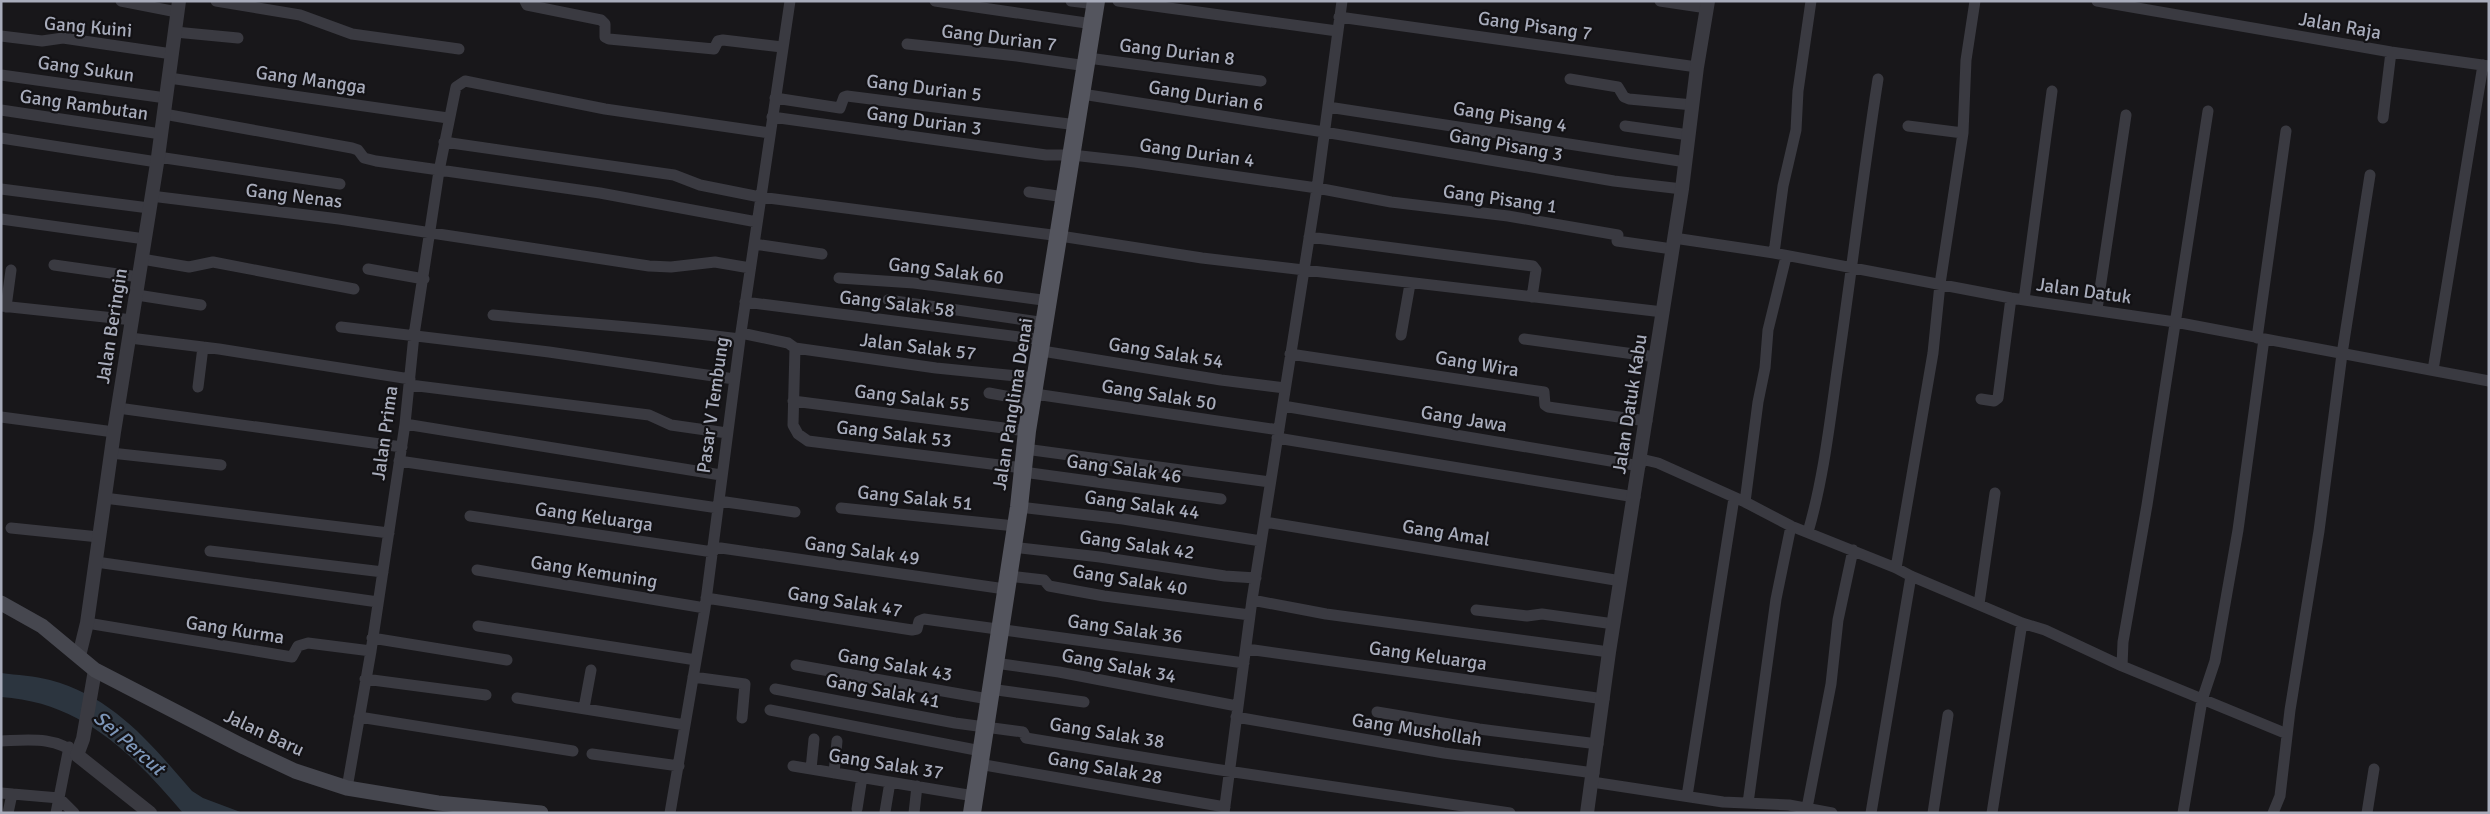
<svg xmlns="http://www.w3.org/2000/svg" width="2490" height="814" font-family="Signika,sans-serif">
<style>
.water{fill:#2c353f}
.lines{fill:none;stroke-linecap:round;stroke-linejoin:round}
.minor{stroke:#3a3a41;stroke-width:11}
.tertiary{stroke:#3a3a41;stroke-width:14}
.secondary{stroke:#46474f;stroke-width:15}
.primary{stroke:#54555e;stroke-width:18}
.labels{text-anchor:middle;dominant-baseline:central;stroke-width:4.5;stroke-linejoin:round;paint-order:stroke}
.street-label{font-size:19px;fill:#a8acbb;stroke:#131215}
.water-label{font-size:20px;font-style:italic;fill:#7d96b8;stroke:#131215}
</style>
<rect width="100%" height="100%" fill="#18171a"/>
<path class="water" d="M1,673C17,675 35,676 50,680C114,697 151,744 192,791L203,798L243,813H183C134,755 82,702 1,697Z"/>
<g class="lines">
<path class="minor" d="M121,1L177,12
M216,1L300,15L352,34L459,49
M525,1L527,5L601,20L605,24V37L609,39L714,49L718,41L723,40L782,47
M935,1L1093,24
M1071,1L1096,4
M1118,1L1337,31
M1660,1L1707,8
M2097,1L2391,52L2489,66
M1339,17L1697,67
M175,32L238,38
M1,36L42,41L63,38L172,54
M907,44L1017,56L1087,66
M1088,58L1261,81
M1,75L166,98
M169,78L448,118
M1570,79L1618,87L1624,97L1629,99L1693,105
M1082,94L1324,132L1614,181L1682,189
M775,98L840,108L844,97L847,96L1077,125
M1328,107L1686,162
M1,110L161,134
M164,114L352,148L358,150L364,158L376,161L600,193L757,222
M772,117L1046,155H1072L1135,162L1317,188L1391,202L1508,216L1618,235L1617,241L1672,249
M2383,118L2391,52
M1625,126L1689,135
M1908,126L1963,133
M1,138L157,162
M444,142L674,175L700,185L760,197L1060,236L1202,258L1663,312
M158,157L340,184
M1,189L149,208
M1029,192L1065,197
M151,196L339,219L649,266L671,267L715,262L750,268
M1,219L145,239
M1309,237L1533,266L1536,270L1532,297
M1674,238L1774,253L2011,298L2175,322L2489,381
M754,244L822,254
M1774,253L1783,186L1796,130L1798,91L1811,1
M142,259L189,267L213,262L354,289
M54,265L139,277
M368,269L424,279
M839,278L914,283L1050,301
M137,295L201,305
M888,300L1046,323
M2024,300L2052,91
M745,302L1043,340
M1,306L133,320
M6,307L11,270
M2097,309L2126,115
M493,315C576,323 658,328 740,339
M341,327L549,352L734,379
M741,333L788,343L795,348L793,425L798,434L808,441L1023,468
M1401,335L1410,284
M130,338L219,349L410,379
M2257,338L2286,131
M1524,339L1656,357
M795,348L936,368L1037,378
M1042,351L1221,380L1285,388
M1290,354L1544,392L1545,405L1548,407L1647,421
M2433,370L2483,65
M410,385L649,415L671,425L727,433
M198,387L203,347
M989,393L1033,401
M1035,394L1279,430
M1981,399L1994,401L1998,398L2011,298
M793,401L1027,431
M1283,406L1640,466
M118,408L402,447
M1,417L114,432
M405,424L721,475
M1277,438L1635,497
M1025,449L1270,482
M111,453L221,465
M1641,459L1658,463L1745,502L1791,526L1896,568L1911,576L2022,623L2045,630L2122,666L2287,734
M399,461L718,508
M1023,472L1221,499
M104,498L389,533
M719,501L795,512
M1745,502L1758,402L1765,368L1768,330L1786,257
M1019,507L1123,519L1261,541
M841,508L1015,526
M470,516L713,552
M1265,522L1621,581
M11,528L99,537
M1808,532C1824,477 1830,420 1838,364C1852,269 1863,174 1878,79
M714,547L1005,589
M1012,547L1100,557L1225,576L1256,578
M210,551L383,572
M96,562L378,602
M1896,568L1933,353L1940,284L1963,133L1966,60L1975,1
M477,570L705,608
M1008,576L1044,580L1049,586L1104,596L1250,615
M706,598L912,630L917,629L919,621L924,619L1244,663
M1252,600L1326,614L1609,652
M1979,604L1995,493
M1476,610L1527,616L1542,614L1614,624
M87,623L292,657L298,646L308,643L371,651
M478,626L696,660
M372,638L507,660
M1247,649L1604,699
M995,663L1059,672L1237,706
M796,665L988,699
M2122,666L2123,642L2147,505L2208,111
M693,677L745,684L742,718
M365,679L486,695
M775,689L955,723L1023,732L1026,738L1214,769L1510,813
M990,689L1084,702
M517,698L685,725
M584,708L591,670
M770,710L981,751
M1377,712L1479,729L1598,744
M359,717L573,751
M1236,717L1444,753L1594,773
M1,741C28,740 56,736 77,755
M592,754L679,766
M979,764L1225,807
M793,766L974,796
M811,769L814,739
M834,773L837,741
M1592,782L1723,802L1789,805L1832,813
M347,788L371,651L405,424L414,335L439,171L456,87L465,81L605,109L770,133
M1,793L59,798L74,813
M1687,796L1734,498
M1748,803L1776,599L1791,526
M857,809L862,777
M885,812L890,782
M8,813L12,794
M56,813L69,747
M670,813L705,608L740,339L790,1
M914,813L917,786
M1224,813L1252,600L1317,188L1342,1
M1806,813L1831,684L1838,620L1853,550
M1871,813L1911,576
M1933,813L1948,715
M1992,813L2022,623
M2183,813L2202,700L2215,661L2238,530L2264,339
M2273,813L2280,796L2290,710L2319,531L2342,354L2370,175
M2367,813L2374,769"/>
<path class="tertiary" d="M79,656L87,623L114,432L158,157L179,1
M95,670L83,739L77,755L150,813
M1587,813L1609,652L1682,189L1697,67L1708,1"/>
<path class="secondary" d="M1,603L42,626L95,670L244,747L295,771L347,788L438,803L541,813"/>
<path class="primary" d="M972,813L1019,507L1027,431L1096,1"/>
</g>
<g class="labels">
<g class="street-label">
<text transform="translate(1535 26) rotate(8)">Gang Pisang 7</text>
<text transform="translate(2340 26) rotate(10)">Jalan Raja</text>
<text transform="translate(88 27) rotate(5)">Gang Kuini</text>
<text transform="translate(999 38) rotate(7)">Gang Durian 7</text>
<text transform="translate(1177 52) rotate(7)">Gang Durian 8</text>
<text transform="translate(86 69) rotate(8)">Gang Sukun</text>
<text transform="translate(311 80) rotate(8)">Gang Mangga</text>
<text transform="translate(924 88) rotate(7)">Gang Durian 5</text>
<text transform="translate(1206 96) rotate(9)">Gang Durian 6</text>
<text transform="translate(84 105) rotate(8)">Gang Rambutan</text>
<text transform="translate(1510 117) rotate(9)">Gang Pisang 4</text>
<text transform="translate(924 121) rotate(8)">Gang Durian 3</text>
<text transform="translate(1506 145) rotate(10)">Gang Pisang 3</text>
<text transform="translate(1197 153) rotate(8)">Gang Durian 4</text>
<text transform="translate(294 196) rotate(7)">Gang Nenas</text>
<text transform="translate(1500 199) rotate(8)">Gang Pisang 1</text>
<text transform="translate(946 271) rotate(7)">Gang Salak 60</text>
<text transform="translate(2084 291) rotate(8)">Jalan Datuk</text>
<text transform="translate(897 304) rotate(7)">Gang Salak 58</text>
<text transform="translate(112 326) rotate(-81)">Jalan Beringin</text>
<text transform="translate(918 347) rotate(7)">Jalan Salak 57</text>
<text transform="translate(1166 353) rotate(9)">Gang Salak 54</text>
<text transform="translate(1477 364) rotate(9)">Gang Wira</text>
<text transform="translate(1159 395) rotate(9)">Gang Salak 50</text>
<text transform="translate(912 398) rotate(7)">Gang Salak 55</text>
<text transform="translate(1013 404) rotate(-81)">Jalan Panglima Denai</text>
<text transform="translate(1630 404) rotate(-81)">Jalan Datuk Kabu</text>
<text transform="translate(713 405) rotate(-82)">Pasar V Tembung</text>
<text transform="translate(1464 419) rotate(9)">Gang Jawa</text>
<text transform="translate(385 433) rotate(-82)">Jalan Prima</text>
<text transform="translate(894 434) rotate(7)">Gang Salak 53</text>
<text transform="translate(1124 469) rotate(8)">Gang Salak 46</text>
<text transform="translate(915 498) rotate(6)">Gang Salak 51</text>
<text transform="translate(1142 505) rotate(8)">Gang Salak 44</text>
<text transform="translate(594 517) rotate(8)">Gang Keluarga</text>
<text transform="translate(1446 533) rotate(9)">Gang Amal</text>
<text transform="translate(1137 545) rotate(8)">Gang Salak 42</text>
<text transform="translate(862 551) rotate(8)">Gang Salak 49</text>
<text transform="translate(594 572) rotate(9)">Gang Kemuning</text>
<text transform="translate(1130 580) rotate(9)">Gang Salak 40</text>
<text transform="translate(845 602) rotate(9)">Gang Salak 47</text>
<text transform="translate(1125 629) rotate(8)">Gang Salak 36</text>
<text transform="translate(235 630) rotate(9)">Gang Kurma</text>
<text transform="translate(1428 656) rotate(8)">Gang Keluarga</text>
<text transform="translate(895 665) rotate(10)">Gang Salak 43</text>
<text transform="translate(1119 666) rotate(11)">Gang Salak 34</text>
<text transform="translate(883 691) rotate(11)">Gang Salak 41</text>
<text transform="translate(1417 730) rotate(9)">Gang Mushollah</text>
<text transform="translate(264 733) rotate(25)">Jalan Baru</text>
<text transform="translate(1107 733) rotate(9)">Gang Salak 38</text>
<text transform="translate(886 764) rotate(9)">Gang Salak 37</text>
<text transform="translate(1105 768) rotate(10)">Gang Salak 28</text>
</g>
<g class="water-label">
<text transform="translate(129 743) rotate(41)">Sei Percut</text>
</g>
</g>
<rect width="2490" height="814" fill="none" stroke="#a8acbb" stroke-width="5"/>
</svg>
